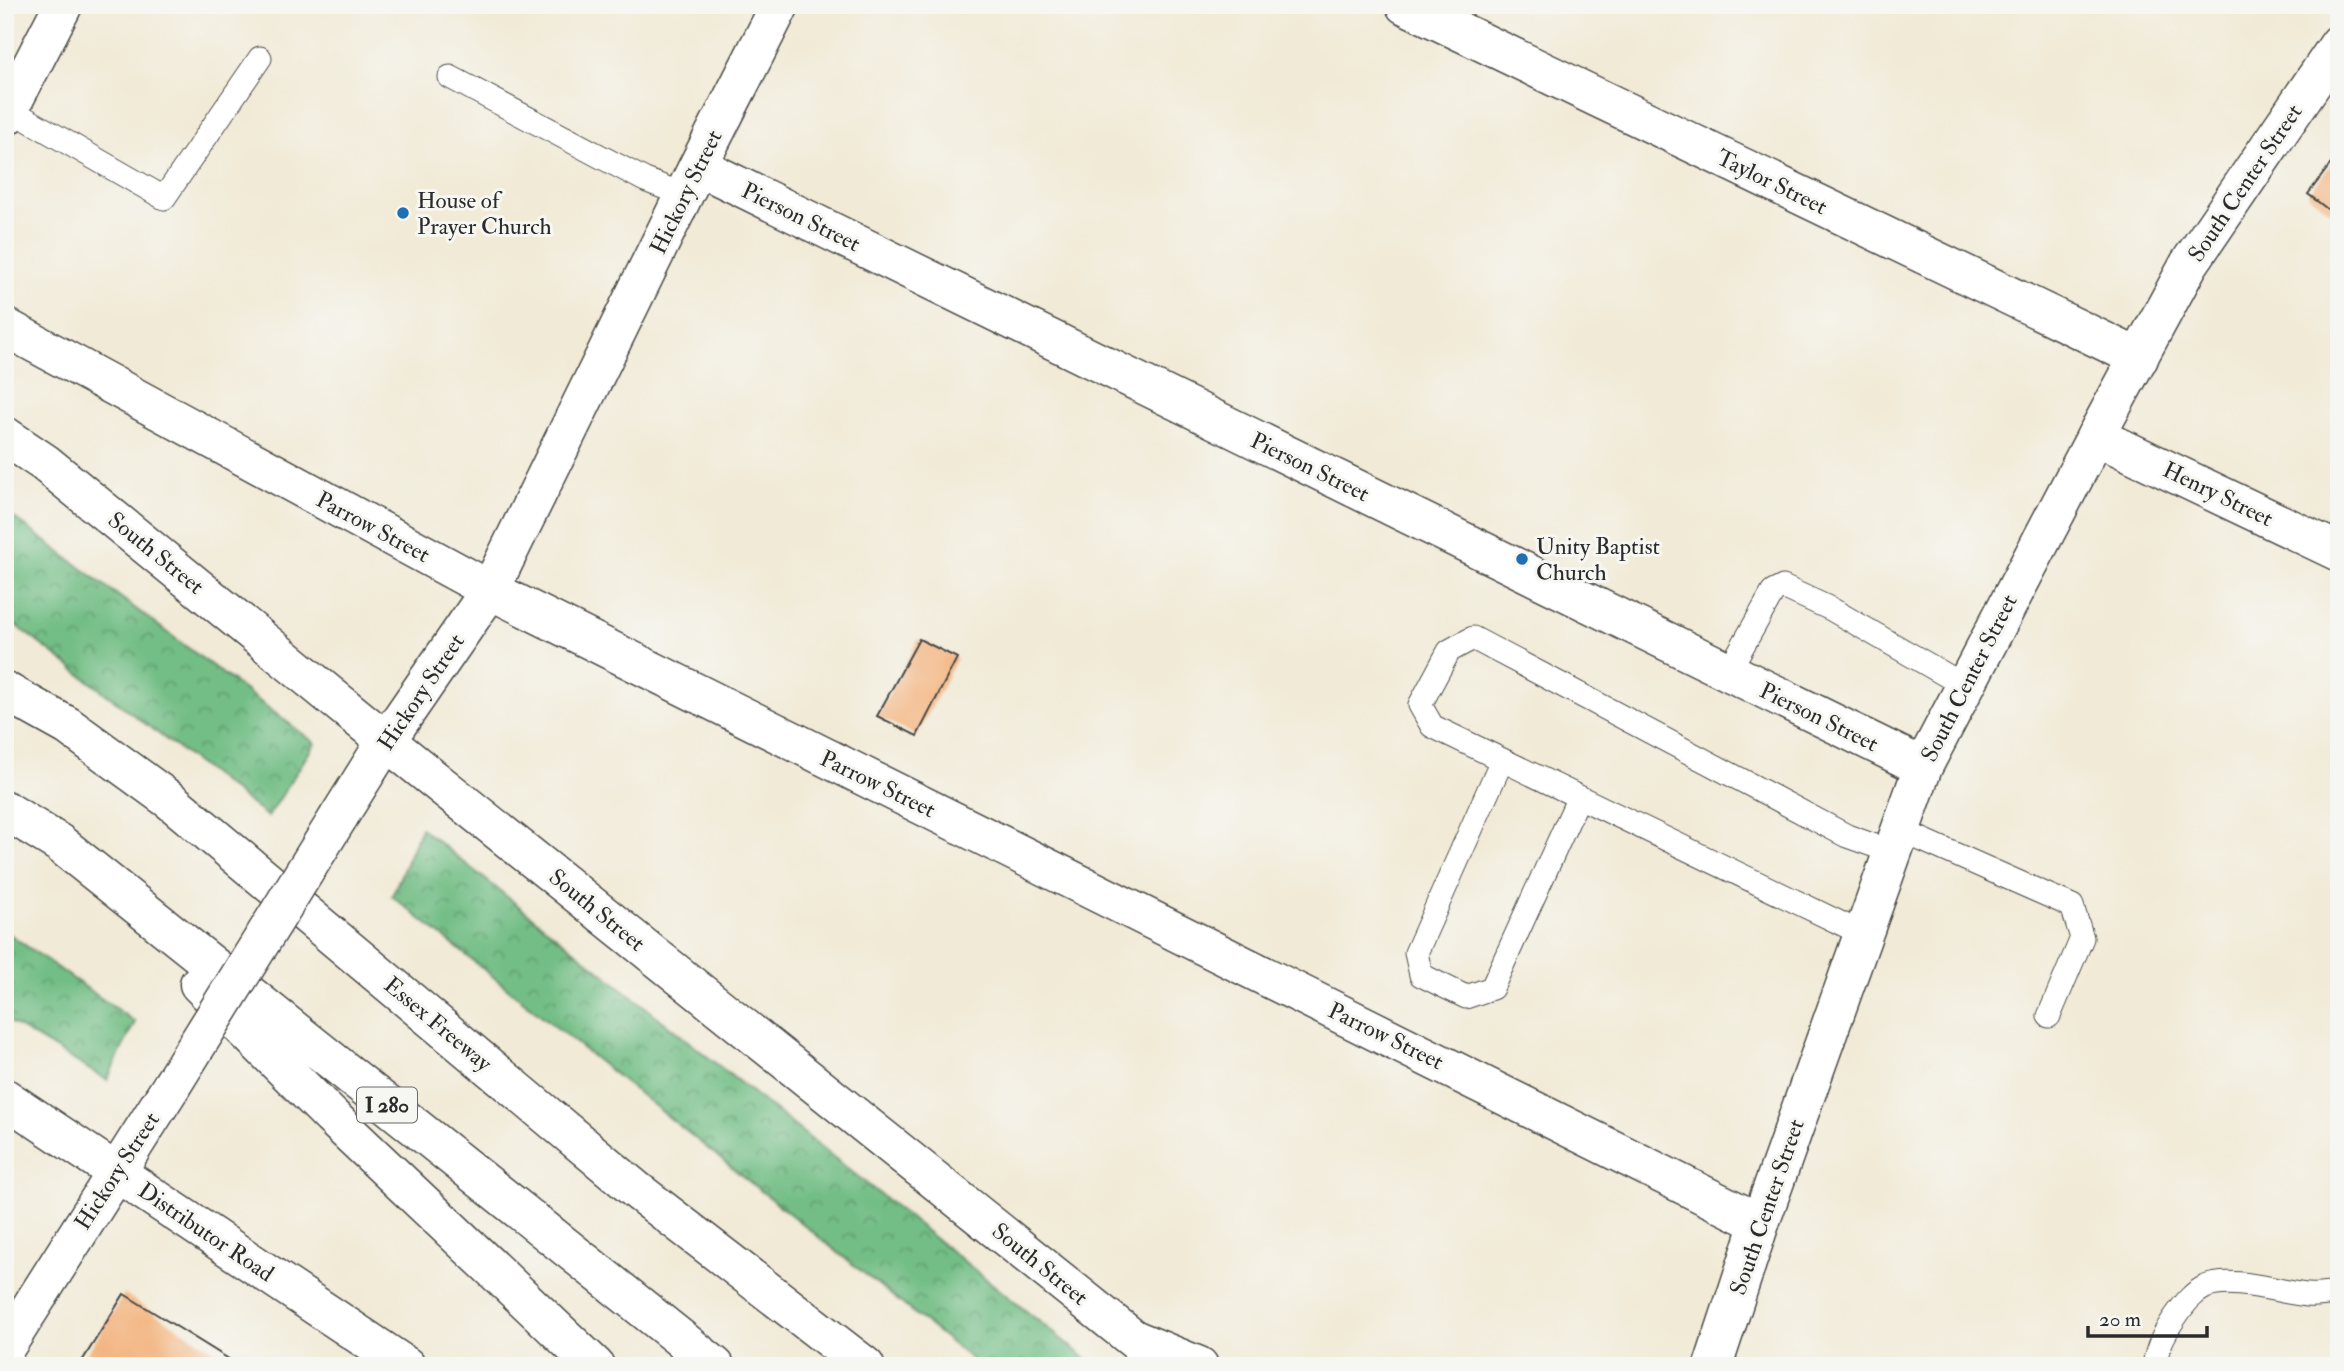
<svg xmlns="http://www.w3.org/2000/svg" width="2344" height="1371" font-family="'IM FELL Double Pica',serif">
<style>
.forest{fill:url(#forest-crowns);stroke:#4f7458;stroke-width:2}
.building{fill:#f3ae74}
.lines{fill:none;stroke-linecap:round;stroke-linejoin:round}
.lane-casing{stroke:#494845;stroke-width:25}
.street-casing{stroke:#494845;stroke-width:41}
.secondary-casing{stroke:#494845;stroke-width:41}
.highway-casing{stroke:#494845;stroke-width:41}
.lane{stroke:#fff;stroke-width:23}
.street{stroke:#fff;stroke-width:38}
.secondary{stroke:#fff;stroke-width:38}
.highway{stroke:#fff;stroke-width:38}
.street-bridge-casing{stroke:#494845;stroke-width:41;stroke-linecap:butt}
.street-bridge{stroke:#fff;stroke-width:38}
.poi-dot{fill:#1f6fb2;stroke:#f6f6f2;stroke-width:2.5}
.labels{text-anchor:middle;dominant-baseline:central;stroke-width:6;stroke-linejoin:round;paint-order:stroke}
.shield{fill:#f6f6f2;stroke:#686867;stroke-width:2}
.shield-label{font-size:21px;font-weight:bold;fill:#2b2b2b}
.street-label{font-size:23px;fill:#2b2b2b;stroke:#f6f6f2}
.poi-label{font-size:23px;fill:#2b2b2b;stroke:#f6f6f2;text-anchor:start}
</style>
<defs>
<pattern id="forest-crowns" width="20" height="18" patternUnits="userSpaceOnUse" patternTransform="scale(1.75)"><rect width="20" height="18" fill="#73be86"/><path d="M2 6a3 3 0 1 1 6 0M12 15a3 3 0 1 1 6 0" fill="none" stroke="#5f9b6e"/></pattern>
</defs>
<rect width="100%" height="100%" fill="#f6f6f2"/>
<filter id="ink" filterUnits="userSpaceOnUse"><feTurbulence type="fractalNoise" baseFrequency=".0143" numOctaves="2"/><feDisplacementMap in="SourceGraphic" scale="14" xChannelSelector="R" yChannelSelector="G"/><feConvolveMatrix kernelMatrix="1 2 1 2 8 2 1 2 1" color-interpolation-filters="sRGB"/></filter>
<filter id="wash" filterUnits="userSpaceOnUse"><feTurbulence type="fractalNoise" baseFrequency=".00686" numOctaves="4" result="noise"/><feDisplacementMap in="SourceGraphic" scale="28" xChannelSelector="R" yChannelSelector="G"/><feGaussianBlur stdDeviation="1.57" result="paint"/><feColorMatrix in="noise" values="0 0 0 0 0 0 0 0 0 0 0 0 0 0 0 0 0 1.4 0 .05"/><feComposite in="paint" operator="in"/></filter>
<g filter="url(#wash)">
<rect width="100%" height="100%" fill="#f1ead6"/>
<path class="forest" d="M5,511L315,743L268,817L5,617Z
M421,828L1095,1366H980L392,896Z
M5,931L135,1022L107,1080L5,1019Z"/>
<g id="blocks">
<path class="building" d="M2339,153V218L2308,194Z
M919,639L957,658L917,736L877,716Z
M124,1294L240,1366H79Z"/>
</g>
</g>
<g filter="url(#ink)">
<use href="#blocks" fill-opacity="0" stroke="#494845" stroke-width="2"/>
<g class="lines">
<g class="lane-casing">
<path id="lane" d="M450,77L645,180L684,195
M9,109L164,198L260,58
M1728,672L1773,592L1783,587L1831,609L1965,686
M1502,760L1416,953L1421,975L1466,997L1492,988L1579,797
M1900,830L2072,906L2082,938L2049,1016
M1863,934L1432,726L1420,705L1449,651L1473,638L1847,836L1892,852
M2154,1366C2157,1346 2166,1329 2178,1313C2186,1302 2193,1293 2205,1287C2232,1276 2278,1292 2307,1295C2317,1296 2328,1294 2339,1293"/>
</g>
<g class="street-casing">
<path id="street" d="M1405,5L2139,358
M5,117L63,5
M698,166L1923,767
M5,327L490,590L1760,1223
M2096,436L2339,552
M338,818L386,741L490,590L698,166L780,5
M1136,1340L1199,1366
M5,1348L172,1085"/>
</g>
<g class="secondary-casing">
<path id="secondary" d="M5,436L45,463L386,741L1167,1366
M5,1098L406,1366
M1713,1366L1760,1223L1923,767L2096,436L2189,264L2339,44"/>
</g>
<g class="highway-casing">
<path id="highway" d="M5,691L68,726L171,801L635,1189L865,1366
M5,810L59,843L715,1366
M199,984L331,1116L595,1366"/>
</g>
<use href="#lane" class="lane"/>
<use href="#street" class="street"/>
<use href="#secondary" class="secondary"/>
<use href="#highway" class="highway"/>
<g class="street-bridge-casing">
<path id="street-bridge" d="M172,1085L338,818"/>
</g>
<use href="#street-bridge" class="street-bridge"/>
</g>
</g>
<g class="poi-dot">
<circle cx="403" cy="213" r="7"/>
<circle cx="1522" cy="559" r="7"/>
</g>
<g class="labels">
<rect class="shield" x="357" y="1087.5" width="60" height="35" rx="5"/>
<g class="shield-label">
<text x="387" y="1105">I 280</text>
</g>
<g class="street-label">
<text transform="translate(1772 182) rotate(26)">Taylor Street</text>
<text transform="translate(2245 183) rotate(-56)">South Center Street</text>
<text transform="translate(686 192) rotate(-64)">Hickory Street</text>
<text transform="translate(801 217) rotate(26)">Pierson Street</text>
<text transform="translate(1310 467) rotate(26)">Pierson Street</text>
<text transform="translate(2218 494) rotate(26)">Henry Street</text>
<text transform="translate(373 527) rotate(28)">Parrow Street</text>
<text transform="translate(156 553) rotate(39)">South Street</text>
<text transform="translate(1969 678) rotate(-63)">South Center Street</text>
<text transform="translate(421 692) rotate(-56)">Hickory Street</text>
<text transform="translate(1819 717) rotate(26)">Pierson Street</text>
<text transform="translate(878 784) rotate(26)">Parrow Street</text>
<text transform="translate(597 910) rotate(39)">South Street</text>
<text transform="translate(438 1024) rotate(40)">Essex Freeway</text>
<text transform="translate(1386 1036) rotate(26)">Parrow Street</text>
<text transform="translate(117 1171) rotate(-57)">Hickory Street</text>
<text transform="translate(1767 1207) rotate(-71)">South Center Street</text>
<text transform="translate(206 1232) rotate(34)">Distributor Road</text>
<text transform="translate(1040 1264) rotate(39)">South Street</text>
</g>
<g class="poi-label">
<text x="417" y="200">House of<tspan x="417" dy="26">Prayer Church</tspan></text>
<text x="1536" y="546">Unity Baptist<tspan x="1536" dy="26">Church</tspan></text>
</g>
</g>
<rect width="2344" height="1371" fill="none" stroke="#f6f6f2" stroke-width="28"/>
<path d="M2088 1326v10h119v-10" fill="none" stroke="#2b2b2b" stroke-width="3.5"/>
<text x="2099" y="1326" font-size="21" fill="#2b2b2b" stroke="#f6f6f2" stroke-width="5" paint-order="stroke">20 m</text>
</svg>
